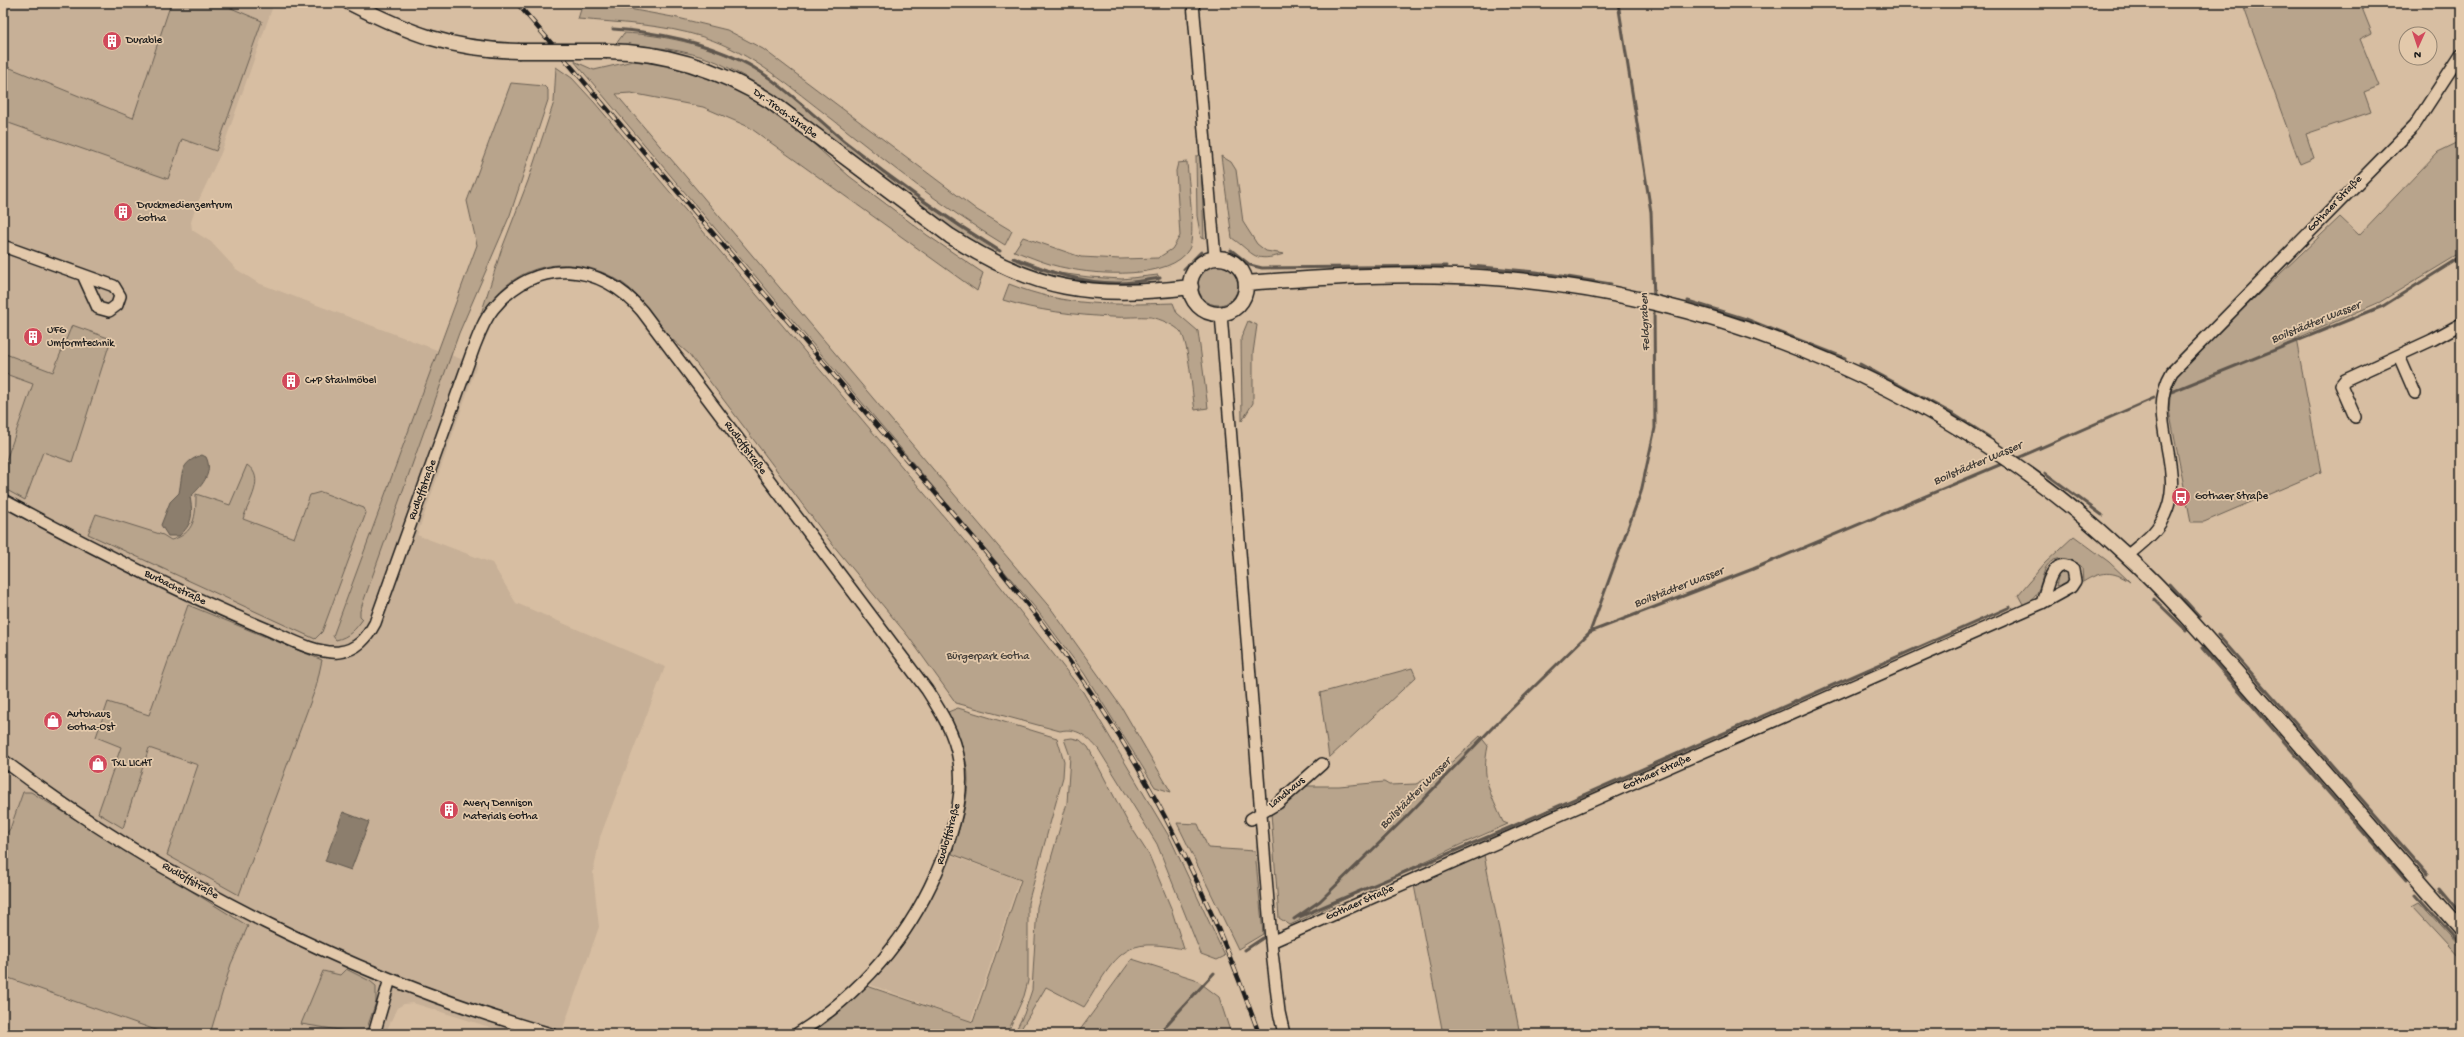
<svg xmlns="http://www.w3.org/2000/svg" width="2464" height="1037" font-family="'Gochi Hand',sans-serif">
<style>
.built{fill:#c7b097}
.green{fill:#b8a48c;stroke:#6a6054}
.water{fill:#8c7e6d;stroke:#5f574d}
.lines{fill:none;stroke-linecap:round;stroke-linejoin:round}
.stream{stroke:#5f574d;stroke-width:3}
.minor-casing{stroke:#1c1c1c;stroke-width:14}
.major-casing{stroke:#1c1c1c;stroke-width:17}
.minor{stroke:#e3c9ab;stroke-width:11}
.major{stroke:#e3c9ab;stroke-width:14}
.rail-casing{stroke:#1c1c1c;stroke-width:4.5}
.rail{stroke:#e3c9ab;stroke-width:3;stroke-dasharray:9;stroke-linecap:butt}
.major-bridge-casing{stroke:#1c1c1c;stroke-width:17;stroke-linecap:butt}
.major-bridge{stroke:#e3c9ab;stroke-width:14}
.labels{text-anchor:middle;dominant-baseline:central;stroke-width:3.5;stroke-linejoin:round;paint-order:stroke}
.poi-label{font-size:11px;fill:#1c1c1c;stroke:#e3c9ab;text-anchor:start}
.street-label{font-size:11px;fill:#1c1c1c;stroke:#e3c9ab}
.park-label{font-size:11px;fill:#433e38;stroke:#e3c9ab}
.water-label{font-size:12px;font-style:italic;fill:#433e38;stroke:#e3c9ab}
</style>
<rect width="100%" height="100%" fill="#d7bea2"/>
<filter id="ink" filterUnits="userSpaceOnUse"><feTurbulence type="fractalNoise" baseFrequency=".025" numOctaves="2"/><feDisplacementMap in="SourceGraphic" scale="8" xChannelSelector="R" yChannelSelector="G"/><feConvolveMatrix kernelMatrix="1 2 1 2 8 2 1 2 1" color-interpolation-filters="sRGB"/></filter>
<g filter="url(#ink)">
<path class="built" d="M3,3H274L221,153L196,206L191,222L192,230L211,242L236,269L258,283L477,365L417,535L492,563L516,603L665,667L600,837L593,874L599,927L561,1034H512L413,1003L404,1004L397,1008L385,1034H3Z
M950,855L1019,880L971,1021L871,985L907,938L935,891Z"/>
<path class="green" d="M171,3H219L262,21L216,151L182,139L168,179L3,121V65L133,118Z
M583,3H596L678,18L727,30L763,49L977,210L1012,231L1005,245C943,208 888,163 832,119C791,88 753,53 703,37C662,24 619,23 578,19Z
M2254,3H2360L2372,33L2360,39L2379,86L2364,92L2371,112L2306,134L2314,158L2300,164L2243,5Z
M624,33C664,35 704,44 741,62C778,80 810,114 842,140C891,180 943,218 997,251L995,254L960,236L766,89C750,80 734,70 717,62C685,49 649,46 616,44Z
M574,61L594,70L633,61L669,65L708,76L744,92L808,139L849,176L927,235L983,273L977,291L749,127L703,107L631,93L616,94L1052,610L1122,708L1171,792L1155,787L1084,673L1037,610Z
M556,67L572,78L594,102L973,551L1083,692L1170,838L1225,956L1217,960L1201,954L1157,844L1099,750C1088,737 1077,727 1060,731L956,703L908,636L833,545L689,354C680,346 671,339 664,331C651,317 643,300 629,288C597,262 550,256 515,279C501,288 491,301 481,314L501,251L528,181L554,102Z
M511,83L544,86L548,90V100L510,215L459,333L360,611V616L363,619C355,630 349,637 336,640L333,636L477,245L467,201Z
M2461,141V253L2380,302L2296,339L2321,472L2204,522H2191L2169,410L2171,387L2181,368L2340,217L2359,235L2438,152Z
M1201,155L1204,239L1201,238L1197,216L1196,156Z
M1221,156L1231,162L1236,170L1243,222L1257,244L1266,251L1284,254C1253,263 1256,255 1232,238Z
M1187,162C1188,178 1196,237 1189,249C1172,280 1095,275 1066,268C1048,265 1031,257 1014,251L1023,237L1081,257L1120,259L1158,258L1172,249L1180,236L1176,171L1178,163Z
M1018,258L1058,273L1089,277L1122,279L1158,275L1159,282C1103,289 1069,282 1016,265Z
M1198 285a20 20 0 1 1 40 0a20 20 0 1 1-40 0Z
M1009,284C1067,307 1112,305 1173,303L1177,313L1198,331L1208,408L1195,410C1192,394 1189,344 1181,332C1175,325 1160,319 1151,317C1138,316 1125,318 1111,317C1076,315 1037,311 1003,300Z
M1248,321L1257,325L1253,353V403L1242,421L1241,338Z
M72,325L111,339L72,462L43,452L25,500L3,488V469L33,384L3,373V353L53,372Z
M247,465C266,478 249,500 243,519L294,538L310,495L321,492L364,508L366,513L322,632L315,639L88,534L96,514L163,535L171,540C195,534 196,516 196,494L230,505Z
M2074,536L2109,562L2130,582C2113,570 2100,571 2083,582L2082,567C2072,558 2053,553 2045,569C2042,577 2041,585 2037,593C2034,599 2029,602 2024,606L2018,595L2045,563Z
M2062,571L2068,572L2070,579L2067,583L2056,586L2059,573Z
M188,605L322,660L316,687L239,895L167,855L198,765L149,748L123,828L98,813L121,747L96,737L108,702L149,715Z
M1412,668L1416,677L1329,758L1320,693Z
M958,708L1057,738L1064,761L1063,777L1028,903V981L1024,996L1007,1034H810L831,1019L867,986L973,1022L1021,880L952,854C958,831 967,807 968,782C969,758 957,733 948,712Z
M1480,736L1488,746C1481,778 1490,793 1503,822L1508,824L1462,844L1290,925L1279,918L1271,813L1304,786H1339L1384,782L1389,785L1416,784L1443,770Z
M1072,738L1080,740L1088,747L1126,819L1149,855L1171,908L1184,949C1170,947 1150,942 1135,947C1111,955 1098,987 1084,1007L1046,987L1018,1034H1014L1024,1014L1032,990L1037,907L1067,803L1070,756L1064,739Z
M23,792H31L248,926L231,964L210,1034H167L3,976V838L10,829Z
M1177,823L1198,824L1208,848L1255,851L1263,934L1238,949Z
M1484,855L1520,1034H1443L1414,885Z
M2419,902L2461,948V959L2412,906Z
M1132,959L1195,979L1219,997L1231,1034H1077Z
M346,969L370,981L376,986V1002L365,1034L301,1024L323,971L340,975Z"/>
<path class="water" d="M202,455L206,457C214,473 201,487 190,497C193,514 193,524 179,536H168L161,525L170,502L179,493C183,473 179,463 202,455Z
M343,812L369,822L351,870L325,861Z"/>
<g class="lines">
<path class="stream" d="M1618,3L1651,212L1654,299
M613,29C658,32 701,41 742,61C774,76 815,117 844,141C894,181 946,218 1000,251
M1231,250L1250,265L1262,268L1446,266
M1013,258C1046,271 1084,284 1120,283C1134,283 1147,280 1160,278
M1471,266L1536,272L1611,284
M1184,269L1201,252
M1688,301L1746,319L1845,358
M1860,364L1953,414L1989,437
M2171,392L2383,306L2461,257
M2013,460L2154,398
M2045,473L2102,515
M2170,584L2200,617
M2154,599L2186,630
M1590,632L1641,492L1655,428L1654,308
M2218,635L2428,875
M2202,648L2406,881
M2440,888L2461,913
M2416,895L2461,945
M1299,917L1511,827L2010,607
M1294,919L1320,901L1406,817L1494,726L1590,632L1753,569L2004,463
M1245,950L1263,938
M1158,1034L1214,973"/>
<g class="minor-casing">
<path id="minor" d="M1193,3L1215,258
M3,246L114,286L120,296L117,305L109,311L98,308L83,275
M1221,314L1272,952L1279,1012L1284,1034
M2399,356L2415,393
M2355,417L2341,385L2345,380L2432,340L2461,324
M3,500C88,546 175,591 264,628C286,637 314,654 339,652C357,650 367,638 375,623L474,347C479,334 484,320 493,309C535,256 601,262 642,311L927,690C941,712 955,734 959,761C964,790 956,819 947,846C919,925 868,989 797,1034
M2127,556C2137,547 2149,539 2157,528C2196,474 2141,423 2172,372L2414,126L2461,54
M3,760C162,881 359,980 551,1034
M1251,819L1278,803L1322,764
M1271,942L2042,603L2071,587L2075,581L2073,569C2051,555 2047,588 2042,603
M374,1034L390,979"/>
</g>
<g class="major-casing">
<path id="major" d="M350,3C411,34 449,49 518,51
M607,51C667,52 719,69 770,101L950,236C1035,291 1091,299 1191,287
M1190 286a28 28 0 1 1 56 0a28 28 0 1 1-56 0Z
M1246,283C1329,277 1411,272 1494,278C1726,295 1955,395 2125,554C2173,598 2216,649 2259,698C2327,774 2393,852 2461,929"/>
</g>
<use href="#minor" class="minor"/>
<use href="#major" class="major"/>
<g class="rail-casing">
<path id="rail" d="M517,3C624,129 731,254 838,380C914,470 995,557 1063,652C1148,769 1211,898 1259,1034"/>
</g>
<use href="#rail" class="rail"/>
<g class="major-bridge-casing">
<path id="major-bridge" d="M518,51H607"/>
</g>
<use href="#major-bridge" class="major-bridge"/>
</g>
</g>
<defs>
<g id="building-disc" transform="scale(1)"><circle r="9.5" fill="#d1495b" stroke="#e3c9ab"/><path d="M-4-6H4V6H1V3H-1V6H-4ZM-2.5-4.3h1.7v1.8h-1.7ZM.8-4.3h1.7v1.8H.8ZM-2.5-1h1.7V.8h-1.7ZM.8-1h1.7V.8H.8Z" fill="#fff"/></g>
<g id="bus-disc" transform="scale(1)"><circle r="9.5" fill="#d1495b" stroke="#e3c9ab"/><path d="M-5-6H5V4H4V6H2V4H-2V6H-4V4H-5ZM-3.5-4V0h7V-4ZM-3.5 1.2v1.5H-2V1.2ZM2 1.2v1.5H3.5V1.2Z" fill="#fff"/></g>
<g id="shop-disc" transform="scale(1)"><circle r="9.5" fill="#d1495b" stroke="#e3c9ab"/><path d="M-5-2.5h2.3a2.7 3.5 0 0 1 5.4 0H5L5.5 6h-11ZM-1.5-2.5h3a1.5 2.3 0 0 0-3 0Z" fill="#fff"/></g>
</defs>
<g fill-rule="evenodd">
<use href="#building-disc" x="112" y="41"/>
<use href="#building-disc" x="123" y="212"/>
<use href="#building-disc" x="33" y="337"/>
<use href="#building-disc" x="291" y="381"/>
<use href="#bus-disc" x="2181" y="497"/>
<use href="#shop-disc" x="53" y="721"/>
<use href="#shop-disc" x="98" y="764"/>
<use href="#building-disc" x="449" y="810"/>
</g>
<g class="labels">
<g class="poi-label">
<text x="126" y="41">Durable</text>
<text x="137" y="206">Druckmedienzentrum<tspan x="137" dy="13">Gotha</tspan></text>
<text x="47" y="331">UFG<tspan x="47" dy="13">Umformtechnik</tspan></text>
<text x="305" y="381">C+P Stahlmöbel</text>
<text x="2195" y="497">Gothaer Straße</text>
<text x="67" y="715">Autohaus<tspan x="67" dy="13">Gotha-Ost</tspan></text>
<text x="112" y="764">TXL LICHT</text>
<text x="463" y="804">Avery Dennison<tspan x="463" dy="13">Materials Gotha</tspan></text>
</g>
<g class="street-label">
<text transform="translate(785 114) rotate(36)">Dr.-Troch-Straße</text>
<text transform="translate(2335 204) rotate(-46)">Gothaer Straße</text>
<text transform="translate(745 448) rotate(53)">Rudloffstraße</text>
<text transform="translate(423 490) rotate(-70)">Rudloffstraße</text>
<text transform="translate(175 588) rotate(26)">Burbachstraße</text>
<text transform="translate(1657 773) rotate(-24)">Gothaer Straße</text>
<text transform="translate(1287 793) rotate(-39)">Landhaus</text>
<text transform="translate(949 834) rotate(-74)">Rudloffstraße</text>
<text transform="translate(190 881) rotate(30)">Rudloffstraße</text>
<text transform="translate(1360 903) rotate(-24)">Gothaer Straße</text>
</g>
<g class="park-label">
<text x="988" y="657">Bürgerpark Gotha</text>
</g>
<g class="water-label">
<text transform="translate(1646 322) rotate(-92)">Feldgraben</text>
<text transform="translate(2316 323) rotate(-22)">Boilstädter Wasser</text>
<text transform="translate(1978 464) rotate(-23)">Boilstädter Wasser</text>
<text transform="translate(1679 588) rotate(-21)">Boilstädter Wasser</text>
<text transform="translate(1416 794) rotate(-45)">Boilstädter Wasser</text>
</g>
</g>
<rect width="2464" height="1037" fill="none" stroke="#e3c9ab" stroke-width="16"/>
<rect x="8" y="8" width="2448" height="1021" fill="none" stroke="#1c1c1c" stroke-width="1.5" filter="url(#ink)"/>
<g transform="translate(2418 46) rotate(183)"><circle r="19" fill="#e3c9ab" stroke="#938472"/>
<path d="M0-3L7 15L0 10L-7 15Z" fill="#d1495b"/>
<text y="-6" font-size="11" font-weight="bold" text-anchor="middle" fill="#1c1c1c">N</text>
</g>
</svg>
